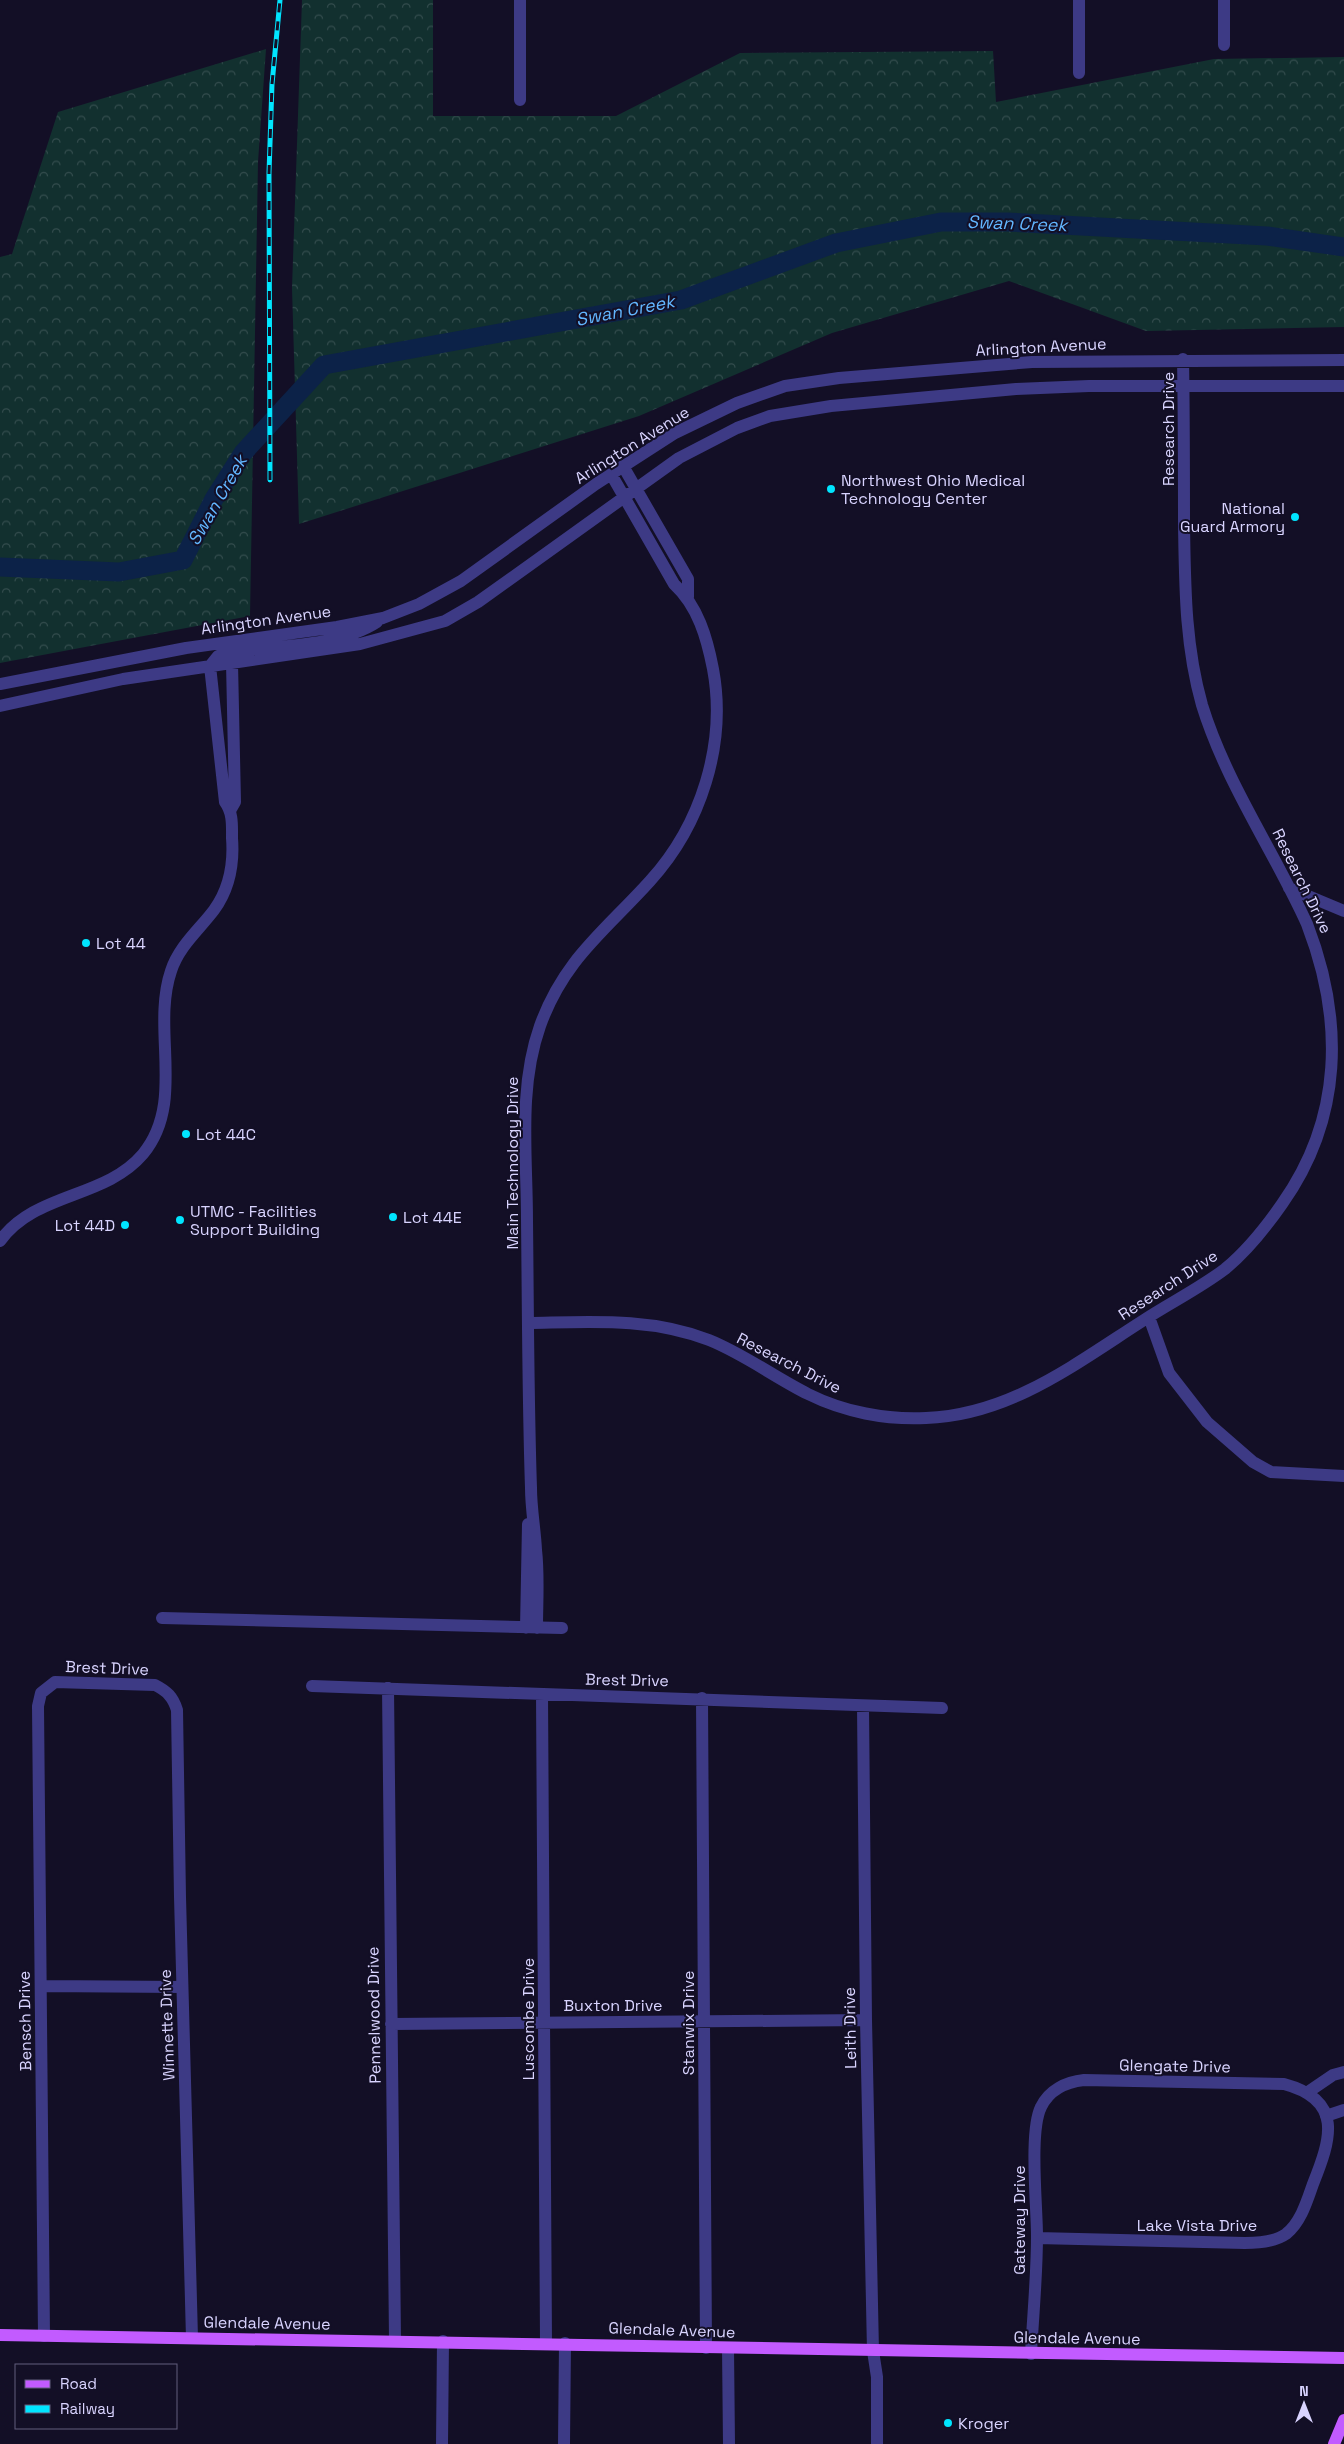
<svg xmlns="http://www.w3.org/2000/svg" width="1344" height="2444" font-family="'Space Grotesk',sans-serif">
<style>
.forest{fill:url(#forest-crowns)}
.lines{fill:none;stroke-linecap:round;stroke-linejoin:round}
.river{stroke:#0c2248;stroke-width:19}
.minor{stroke:#3d3a85;stroke-width:12}
.major{stroke:#c25bff;stroke-width:12}
.rail-casing{stroke:#00e5ff;stroke-width:5}
.rail{stroke:#130f26;stroke-width:3;stroke-dasharray:9;stroke-linecap:butt}
.poi-dot{fill:#00e5ff;stroke:#130f26;stroke-width:2}
.labels{text-anchor:middle;dominant-baseline:central;stroke-width:4;stroke-linejoin:round;paint-order:stroke}
.street-label{font-size:16px;fill:#d9d4ff;stroke:#130f26}
.poi-label{font-size:16px;fill:#d9d4ff;stroke:#130f26;text-anchor:start}
.water-label{font-size:18px;font-style:italic;fill:#62b6ff;stroke:#130f26}
</style>
<defs>
<pattern id="forest-crowns" width="20" height="18" patternUnits="userSpaceOnUse" patternTransform="scale(1.25)"><rect width="20" height="18" fill="#12302f"/><path d="M2 6a3 3 0 1 1 6 0M12 15a3 3 0 1 1 6 0" fill="none" stroke="#344d4e"/></pattern>
</defs>
<rect width="100%" height="100%" fill="#130f26"/>
<path class="forest" d="M302,0H433V116H616L740,53L993,51L996,102L1214,59L1344,57V327L1146,331L1009,281L832,333L639,416L299,524L292,288Z
M266,49L258,162L250,616L0,663V257L12,254L58,112Z"/>
<g class="lines">
<path class="river" d="M0,567L119,572L183,560L214,499L243,453L324,365L681,300L836,243L941,222H1007L1267,236L1344,247"/>
<path class="minor" d="M520,0V100
M1079,0V73
M1224,0V45
M623,466L688,579V597
M210,666L218,656L228,652C274,646 339,647 377,622
M0,684L186,648L337,627L383,618L419,604L461,581L596,484L675,433L737,403L785,386L839,378L1032,362L1344,360
M0,706L123,679L360,644L445,621L478,602L679,458L737,428L770,416L831,406L1016,389L1089,386H1344
M231,809L235,802L232,663
M1289,888L1344,911
M0,1241C35,1192 105,1199 143,1154C186,1102 151,1030 171,971C179,946 199,930 214,910C230,888 234,864 232,838C232,825 233,813 225,802L210,666
M1149,1317L1169,1373L1207,1422L1253,1462L1271,1472L1344,1476
M528,1323C589,1322 650,1317 709,1340C744,1354 774,1377 808,1394C844,1412 886,1420 926,1418C1010,1415 1075,1364 1144,1320C1170,1303 1200,1288 1225,1269C1247,1251 1266,1227 1282,1204C1343,1118 1344,1020 1307,924C1274,851 1226,783 1202,705C1185,645 1185,586 1184,524C1184,469 1184,414 1183,359
M162,1618L562,1628
M526,1628L528,1524
M537,1628C537,1602 539,1575 536,1550C535,1529 531,1509 531,1488C528,1399 528,1310 527,1220C527,1156 518,1088 540,1026C564,959 605,931 650,881C701,825 727,744 713,669C707,638 698,606 674,584L611,474
M312,1686L942,1708
M388,1688L395,2340
M542,1694L546,2343
M702,1698L706,2348
M863,1706L866,2020L873,2351L877,2377V2444
M41,1986L182,1987
M391,2024L866,2020
M1308,2092L1333,2075L1344,2072
M1326,2116L1344,2110
M44,2336L38,1706L41,1693L55,1682L155,1685C167,1691 173,1697 177,1710L180,1897L192,2338
M728,2348L729,2444
M1031,2354C1033,2315 1037,2275 1037,2236C1037,2206 1029,2131 1041,2107C1049,2090 1066,2082 1084,2080L1284,2084C1344,2100 1331,2139 1313,2184C1307,2201 1301,2222 1286,2234C1275,2242 1259,2243 1245,2243L1037,2238
M442,2444L443,2341
M564,2444L565,2343"/>
<path class="major" d="M0,2335L1344,2358
M1334,2444L1344,2420"/>
<g class="rail-casing">
<path id="rail" d="M270,480L269,173L272,84L280,0"/>
</g>
<use href="#rail" class="rail"/>
</g>
<g class="poi-dot">
<circle cx="831" cy="489" r="5"/>
<circle cx="1295" cy="517" r="5"/>
<circle cx="86" cy="943" r="5"/>
<circle cx="186" cy="1134" r="5"/>
<circle cx="393" cy="1217" r="5"/>
<circle cx="180" cy="1220" r="5"/>
<circle cx="125" cy="1225" r="5"/>
<circle cx="948" cy="2423" r="5"/>
</g>
<g class="labels">
<g class="street-label">
<text transform="translate(1041 347) rotate(-3)">Arlington Avenue</text>
<text transform="translate(1168 429) rotate(-90)">Research Drive</text>
<text transform="translate(632 445) rotate(-32)">Arlington Avenue</text>
<text transform="translate(266 620) rotate(-8)">Arlington Avenue</text>
<text transform="translate(1302 881) rotate(64)">Research Drive</text>
<text transform="translate(512 1163) rotate(-90)">Main Technology Drive</text>
<text transform="translate(1168 1285) rotate(-33)">Research Drive</text>
<text transform="translate(789 1363) rotate(27)">Research Drive</text>
<text transform="translate(107 1668) rotate(2)">Brest Drive</text>
<text transform="translate(627 1680) rotate(1)">Brest Drive</text>
<text x="613" y="2005">Buxton Drive</text>
<text transform="translate(374 2015) rotate(-91)">Pennelwood Drive</text>
<text transform="translate(528 2019) rotate(-90)">Luscombe Drive</text>
<text transform="translate(25 2021) rotate(-91)">Bensch Drive</text>
<text transform="translate(688 2023) rotate(-90)">Stanwix Drive</text>
<text transform="translate(167 2025) rotate(-92)">Winnette Drive</text>
<text transform="translate(850 2028) rotate(-91)">Leith Drive</text>
<text transform="translate(1175 2066) rotate(1)">Glengate Drive</text>
<text transform="translate(1019 2220) rotate(-90)">Gateway Drive</text>
<text x="1197" y="2225">Lake Vista Drive</text>
<text transform="translate(267 2323) rotate(1)">Glendale Avenue</text>
<text transform="translate(672 2330) rotate(2)">Glendale Avenue</text>
<text transform="translate(1077 2338) rotate(1)">Glendale Avenue</text>
</g>
<g class="poi-label">
<text x="841" y="480">Northwest Ohio Medical<tspan x="841" dy="18">Technology Center</tspan></text>
<text x="1285" y="508" text-anchor="end">National<tspan x="1285" dy="18">Guard Armory</tspan></text>
<text x="96" y="943">Lot 44</text>
<text x="196" y="1134">Lot 44C</text>
<text x="190" y="1211">UTMC - Facilities<tspan x="190" dy="18">Support Building</tspan></text>
<text x="403" y="1217">Lot 44E</text>
<text x="115" y="1225" text-anchor="end">Lot 44D</text>
<text x="958" y="2423">Kroger</text>
</g>
<g class="water-label">
<text transform="translate(1017 223) rotate(2)">Swan Creek</text>
<text transform="translate(625 310) rotate(-11)">Swan Creek</text>
<text transform="translate(217 500) rotate(-60)">Swan Creek</text>
</g>
</g>
<rect x="15" y="2364" width="162" height="65" fill="#130f26" stroke="#625e7d"/>
<rect x="25" y="2380" width="25" height="8" fill="#c25bff" stroke="#625e7d"/>
<text x="60" y="2389" font-size="15" fill="#d9d4ff">Road</text>
<rect x="25" y="2405" width="25" height="8" fill="#00e5ff" stroke="#625e7d"/>
<text x="60" y="2414" font-size="15" fill="#d9d4ff">Railway</text>
<g transform="translate(1304 2404)" stroke="#130f26" stroke-width="4" paint-order="stroke">
<path d="M0-4L9 19L0 12L-9 19Z" fill="#d9d4ff"/>
<text y="-8" font-size="14" font-weight="bold" text-anchor="middle" fill="#d9d4ff">N</text>
</g>
</svg>
